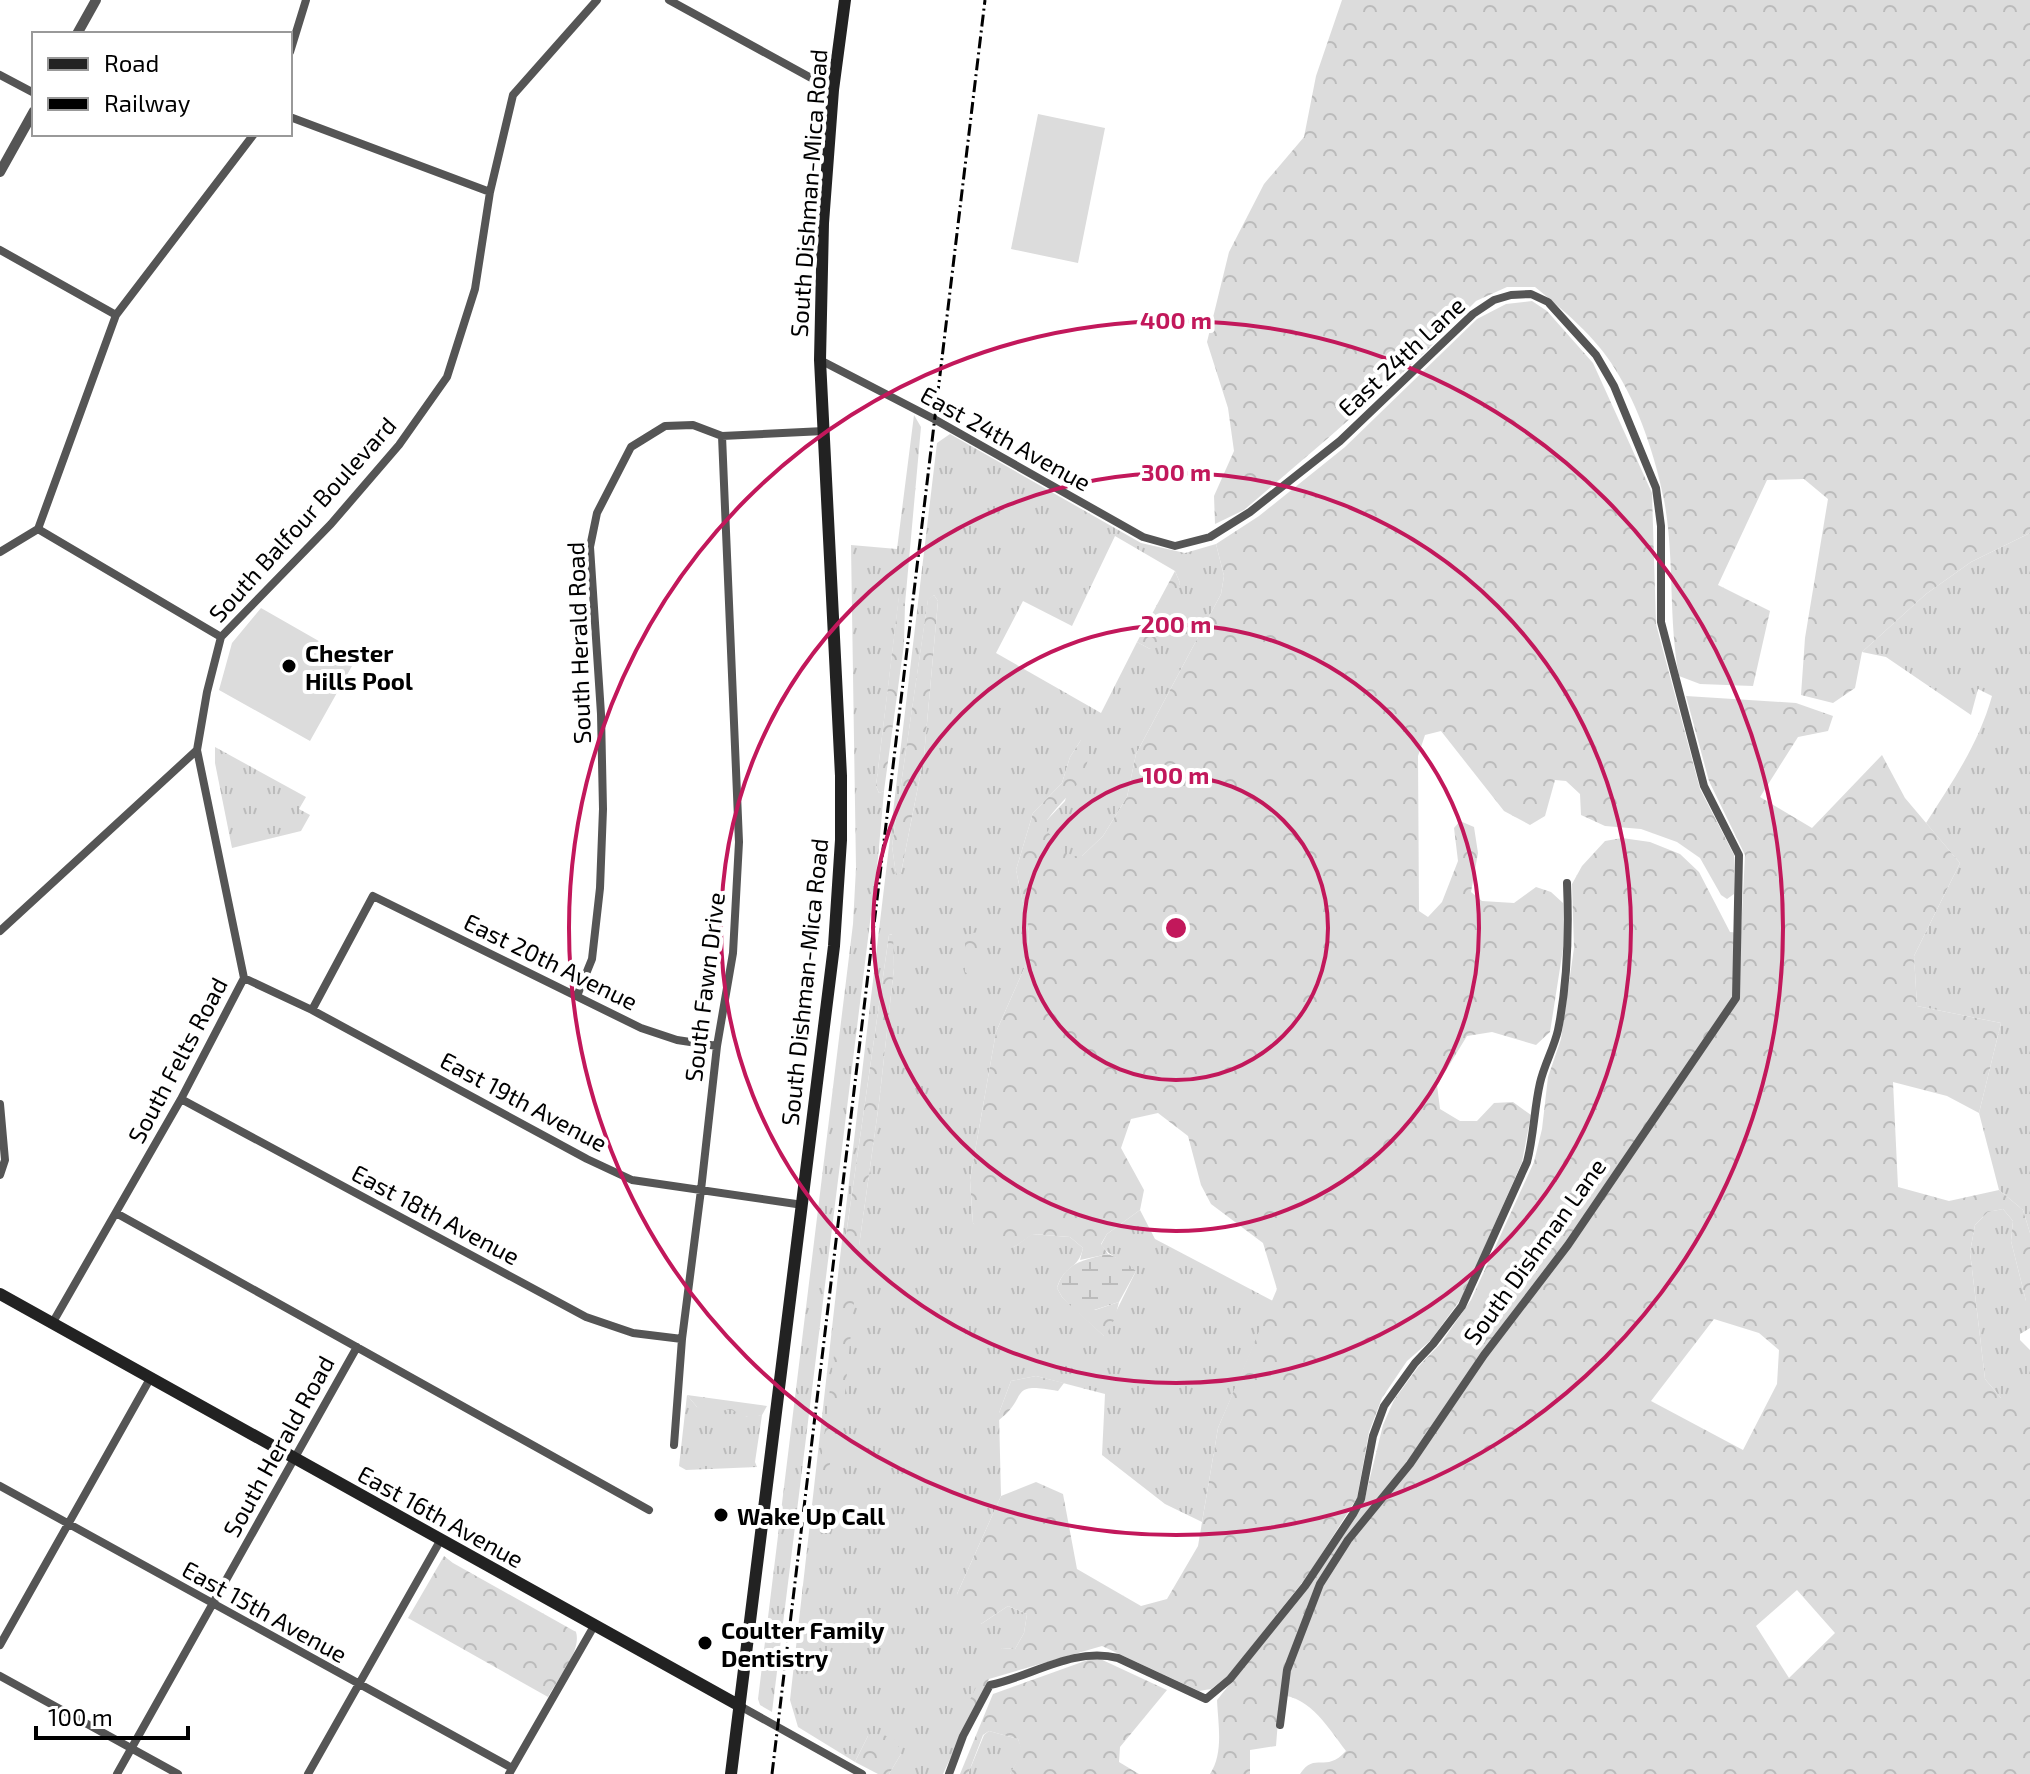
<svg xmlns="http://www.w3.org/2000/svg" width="2030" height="1774" font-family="'Exo 2',sans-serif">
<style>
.grass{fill:url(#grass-tufts);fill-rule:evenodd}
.forest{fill:url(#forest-crowns);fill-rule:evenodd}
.wetland{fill:url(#wetland-marsh)}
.pitch{fill:#dcdcdc}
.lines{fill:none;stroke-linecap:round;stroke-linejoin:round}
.minor{stroke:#555;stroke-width:8}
.tertiary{stroke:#555;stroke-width:10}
.secondary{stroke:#222;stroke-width:12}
.rail{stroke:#000;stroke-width:3;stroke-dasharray:12 4 2 4;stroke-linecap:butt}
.ring{fill:none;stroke:#c2185b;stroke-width:4}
.poi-dot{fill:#000;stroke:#fff;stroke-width:3}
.labels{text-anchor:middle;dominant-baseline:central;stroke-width:8;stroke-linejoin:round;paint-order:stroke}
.street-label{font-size:24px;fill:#000;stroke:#fff}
.poi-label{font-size:24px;font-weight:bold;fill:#000;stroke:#fff;text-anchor:start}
.centre{fill:#c2185b;stroke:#fff;stroke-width:4}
.ring-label{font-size:24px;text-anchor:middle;font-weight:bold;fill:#c2185b;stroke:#fff;stroke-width:8;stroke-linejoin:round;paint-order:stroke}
</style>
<defs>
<pattern id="grass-tufts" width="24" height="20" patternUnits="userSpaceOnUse" patternTransform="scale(2)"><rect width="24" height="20" fill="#dcdcdc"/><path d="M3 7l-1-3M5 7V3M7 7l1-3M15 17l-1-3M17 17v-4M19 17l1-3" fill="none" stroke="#bbb"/></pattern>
<pattern id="forest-crowns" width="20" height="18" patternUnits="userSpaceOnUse" patternTransform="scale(2)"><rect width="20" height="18" fill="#dcdcdc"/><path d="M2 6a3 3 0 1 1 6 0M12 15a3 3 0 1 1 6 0" fill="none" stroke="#bbb"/></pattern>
<pattern id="wetland-marsh" width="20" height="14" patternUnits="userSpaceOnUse" patternTransform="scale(2)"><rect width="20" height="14" fill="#dcdcdc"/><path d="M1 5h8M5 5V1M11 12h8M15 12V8" fill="none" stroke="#bbb"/></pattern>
</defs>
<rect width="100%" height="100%" fill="#fff"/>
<path class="grass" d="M914,415L921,427L905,604L899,597L876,786L879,793L884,791L878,858L772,1712L760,1705L758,1699L853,924L856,868L851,545L897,549Z
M950,434L1141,543L1185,553L1216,544L1224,576L1221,594L1136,754L1127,797L1103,836L1082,856H1067L1047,832V820L1065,801L1081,740L1070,757L1062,783L1033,813L1016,870L1029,931L1027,962L996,1032L970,1180L973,1223L1014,1247L1032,1234L1070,1237L1083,1248C1078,1271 1064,1264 1057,1288L1062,1297L1104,1336L1136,1271C1124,1261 1110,1257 1101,1245L1107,1234L1140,1210L1155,1239L1273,1301L1218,1428L1202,1522L1165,1504L1102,1455L1105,1394L1036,1376L1011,1381L999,1413L1001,1496L957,1594L981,1624L1008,1606L1027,1614L1024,1633L1015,1649L1002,1648L943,1774H889L901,1754L868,1736L855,1762L798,1727L790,1700L839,1266L937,443ZM1115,536L1175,571L1180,583L1150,649L1137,642L1101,713L996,653L1023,601L1072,626ZM934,595L938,601L924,756L901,873L896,874L892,846L928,600ZM892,934L894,968L879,1103L859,1246L845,1242L889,935Z
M2030,533V1233L2023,1210L1999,1190L1979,1113L2001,1023L1917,1006L1914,956L1960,863L1926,823C1953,781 1979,743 1992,696L1978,689L1971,715L1886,657L1862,652L1926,594L1971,562Z
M215,747L306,797L299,809L310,815L301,831L232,848L215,763Z
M2003,1209L2013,1221L2011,1241L2026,1301H2030V1328L2020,1334V1340L2030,1350V1398H2001L1985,1379L1970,1252L1975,1225L1988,1212Z
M687,1395L697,1407L734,1409L747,1417L762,1415L755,1462L757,1467L686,1470L679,1466Z
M989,1731L1018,1739L1023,1752L1010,1774H968L984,1735Z"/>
<path class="forest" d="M1342,0H2030V533L1971,562L1926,594L1862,652L1855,688L1833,703L1801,695L1805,638L1828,499L1804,479L1767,480L1718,585L1770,611L1753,686L1700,684L1679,676C1668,618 1675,558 1664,500C1655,456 1639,407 1615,369C1596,337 1563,310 1535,287H1507L1476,301L1420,357L1327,439L1244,510L1215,524L1214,496L1234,451L1228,408L1207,342L1229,252L1264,184L1304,137L1316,76Z
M1532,301L1547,311L1593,363L1652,493L1656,624L1700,789L1734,855V894L1727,899L1721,895L1700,858L1677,842L1641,829L1605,826L1581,815L1580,794L1566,781L1555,780L1545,816L1530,825L1504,811L1441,731L1425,735L1418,756L1419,911L1428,917L1442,902L1458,861L1454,828L1460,821L1474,827L1478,853L1471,892L1482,901L1514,903L1536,887L1551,892L1563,903V949L1550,1032L1536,1045L1492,1032L1467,1036L1437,1085L1440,1109L1460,1121H1477L1494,1103L1513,1102L1531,1115L1522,1162L1463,1296L1431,1340L1407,1361L1382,1398L1369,1432L1357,1498L1309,1574L1227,1677L1211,1689L1199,1691L1102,1646L989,1679L969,1718L966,1708L991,1656L1002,1648L1015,1649L1024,1633L1027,1614L1008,1606L981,1624L961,1621L957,1594L1001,1496L1036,1482L1063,1494L1077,1569L1141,1606L1167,1599L1198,1546L1218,1428L1277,1289L1263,1243L1211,1204L1201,1185L1188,1136L1158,1113L1131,1119L1121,1148L1144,1190L1140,1210L1107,1234L1101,1244L1108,1254L1080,1260L1083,1248L1070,1237L1033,1234L1014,1247L998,1245L973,1223L970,1180L996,1032L1027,962L1029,931L1016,870L1033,813L1062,783L1070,757L1081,740L1088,738C1093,779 1069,791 1047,820V831L1068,856H1082L1103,836L1127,797L1136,754L1221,594L1224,576L1216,544L1259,516L1345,447L1477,319L1506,304Z
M1175,571L1180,583L1159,644L1150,649L1137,642Z
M899,595L905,604L904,644L884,791L879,793L876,786Z
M934,595L938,601L924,756L901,873L896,875L892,846L928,599Z
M1686,696L1796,703L1833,716L1828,731L1798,737L1760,797L1812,828L1882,755L1905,798L1960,863L1914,956L1917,1006L2001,1023L1979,1113L1947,1096L1893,1082L1898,1187L1949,1201L1999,1190L2023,1210L2030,1233V1301H2026L2011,1241L2013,1221L2003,1209L1988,1212L1975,1225L1970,1252L1985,1379L2001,1398H2030V1774H1300C1315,1751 1325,1774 1346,1751C1329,1729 1311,1697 1280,1695L1276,1746L1250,1750V1774H1210C1224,1753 1218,1724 1217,1700L1307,1588L1342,1537L1365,1498L1383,1425L1394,1400L1418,1367L1441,1343L1471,1300L1534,1162L1542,1129L1548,1077L1561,1039L1574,948L1572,884L1582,866L1605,841L1622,838L1650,842L1680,854L1699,872L1730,932L1741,933L1745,855L1709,781ZM1714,1319L1759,1333L1779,1350L1777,1384L1743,1450L1651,1401ZM1797,1590L1835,1633L1789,1678L1756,1626Z
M983,932L986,943L980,974L974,977L965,972V941L972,933Z
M893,934L894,968L879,1103L859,1246L852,1251L845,1242L889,935Z
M847,1292L854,1303L842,1422L827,1474L820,1470L841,1298Z
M1119,1302L1115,1318L1105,1337L1075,1310H1095Z
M1036,1376L1064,1383L1058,1391C1006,1381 1030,1397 999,1420V1413L1011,1381Z
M687,1395L767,1406L762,1415C757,1416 752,1418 748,1417C731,1414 737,1404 714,1414L697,1407Z
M444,1556L453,1563L576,1632C582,1651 557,1680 548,1697L408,1618Z
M1096,1657L1167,1690L1120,1747L1119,1762L1139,1774H1010L1022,1752L1018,1739L989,1731L983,1735L968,1774H960L993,1694Z
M884,1735L897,1741L901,1754L889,1774H878L855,1762L868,1736Z"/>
<path class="wetland" d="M1108,1254L1124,1261L1136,1271L1119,1302L1094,1310H1075L1062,1297L1057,1288C1065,1262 1084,1260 1108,1254Z"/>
<path class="pitch" d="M1038,114L1105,128L1078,263L1011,249Z
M261,608L338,652L345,650L357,657L310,741L219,690L232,643Z"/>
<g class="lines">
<path class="minor" d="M669,0L833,90
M290,52L306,0
M0,75L34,93
M290,117L490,192
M0,250L116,315
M820,360L934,419L1143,537L1175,546L1210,537L1250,512L1340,441L1473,314L1494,300L1511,295L1531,294L1548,302L1596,355L1614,386L1656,488L1661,526V622L1704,786L1739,855L1736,998L1568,1245L1484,1355L1410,1464L1348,1540L1320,1584L1287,1670L1280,1725
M38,529L221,637
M0,552L38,529L116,315L254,134
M0,931L197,750L207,692L221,637L331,524L399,445L447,377L475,289L490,192L513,95L597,0
M244,978L312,1010L587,1159L632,1180L803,1205
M577,996L592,959L600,888L603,809L601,714L590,547L597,513L631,447L665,426L693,425L722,436L824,431
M312,1010L373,896L641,1028L677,1040L717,1046
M181,1099L586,1317L633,1333L682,1339
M0,1104L5,1160L0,1175
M116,1213L649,1510
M53,1322L181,1099L244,978L197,750
M674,1445L682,1339L701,1190L717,1046L733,953L739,842L722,436
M0,1486L512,1768
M0,1645L151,1377
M0,1676L178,1774
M740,1706L862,1774
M117,1774L357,1347
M308,1774L440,1541
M509,1774L594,1626
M949,1774L963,1736L990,1685C1033,1676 1072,1647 1118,1658L1206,1699L1230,1679L1305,1586L1353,1514L1361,1499L1373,1436L1384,1406L1415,1363L1433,1344L1462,1306L1527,1162C1534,1135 1534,1109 1540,1083C1544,1065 1554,1048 1558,1030C1568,981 1569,932 1567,883"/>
<path class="tertiary" d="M77,34L96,0
M0,172L34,111"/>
<path class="secondary" d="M0,1294L740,1706
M731,1774L834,946L841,840V776L820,360L823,223L833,90L845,0"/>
<path class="rail" d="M772,1774L985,0"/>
</g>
<g class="ring">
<circle cx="1176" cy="928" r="152"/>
<circle cx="1176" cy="928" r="303"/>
<circle cx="1176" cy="928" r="455"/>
<circle cx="1176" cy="928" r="607"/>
</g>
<g class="poi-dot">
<circle cx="289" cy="666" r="8"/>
<circle cx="721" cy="1515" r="8"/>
<circle cx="705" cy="1643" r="8"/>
</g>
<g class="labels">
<g class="street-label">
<text transform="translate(808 193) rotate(-86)">South Dishman-Mica Road</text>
<text transform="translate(1401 356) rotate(-43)">East 24th Lane</text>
<text transform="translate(1006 438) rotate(29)">East 24th Avenue</text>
<text transform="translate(302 519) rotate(-48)">South Balfour Boulevard</text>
<text transform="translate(578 643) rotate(-92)">South Herald Road</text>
<text transform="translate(551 961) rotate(26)">East 20th Avenue</text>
<text transform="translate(804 982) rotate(-84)">South Dishman-Mica Road</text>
<text transform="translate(704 987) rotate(-83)">South Fawn Drive</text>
<text transform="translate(177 1060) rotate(-62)">South Felts Road</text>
<text transform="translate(524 1101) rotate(28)">East 19th Avenue</text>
<text transform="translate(436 1214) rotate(28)">East 18th Avenue</text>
<text transform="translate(1534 1251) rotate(-54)">South Dishman Lane</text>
<text transform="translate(278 1446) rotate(-61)">South Herald Road</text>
<text transform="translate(441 1516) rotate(29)">East 16th Avenue</text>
<text transform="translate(265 1611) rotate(29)">East 15th Avenue</text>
</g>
<g class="poi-label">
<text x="305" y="652">Chester<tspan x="305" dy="28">Hills Pool</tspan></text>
<text x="737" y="1515">Wake Up Call</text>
<text x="721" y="1629">Coulter Family<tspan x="721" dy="28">Dentistry</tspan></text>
</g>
</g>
<circle cx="1176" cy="928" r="12" class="centre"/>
<g class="ring-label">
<text x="1176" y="329">400 m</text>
<text x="1176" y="481">300 m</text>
<text x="1176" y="633">200 m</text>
<text x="1176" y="784">100 m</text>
</g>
<rect x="32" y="32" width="260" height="104" fill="#ffffff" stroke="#999999" stroke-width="2"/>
<rect x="48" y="58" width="40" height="12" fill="#222222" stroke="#999999" stroke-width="2"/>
<text x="104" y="72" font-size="24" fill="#000000">Road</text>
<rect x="48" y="98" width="40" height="12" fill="#000000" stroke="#999999" stroke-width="2"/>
<text x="104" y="112" font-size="24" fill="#000000">Railway</text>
<path d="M36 1726v12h152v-12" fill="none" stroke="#000000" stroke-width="4"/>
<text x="48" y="1726" font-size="24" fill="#000000" stroke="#ffffff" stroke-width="6" paint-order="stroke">100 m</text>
</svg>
